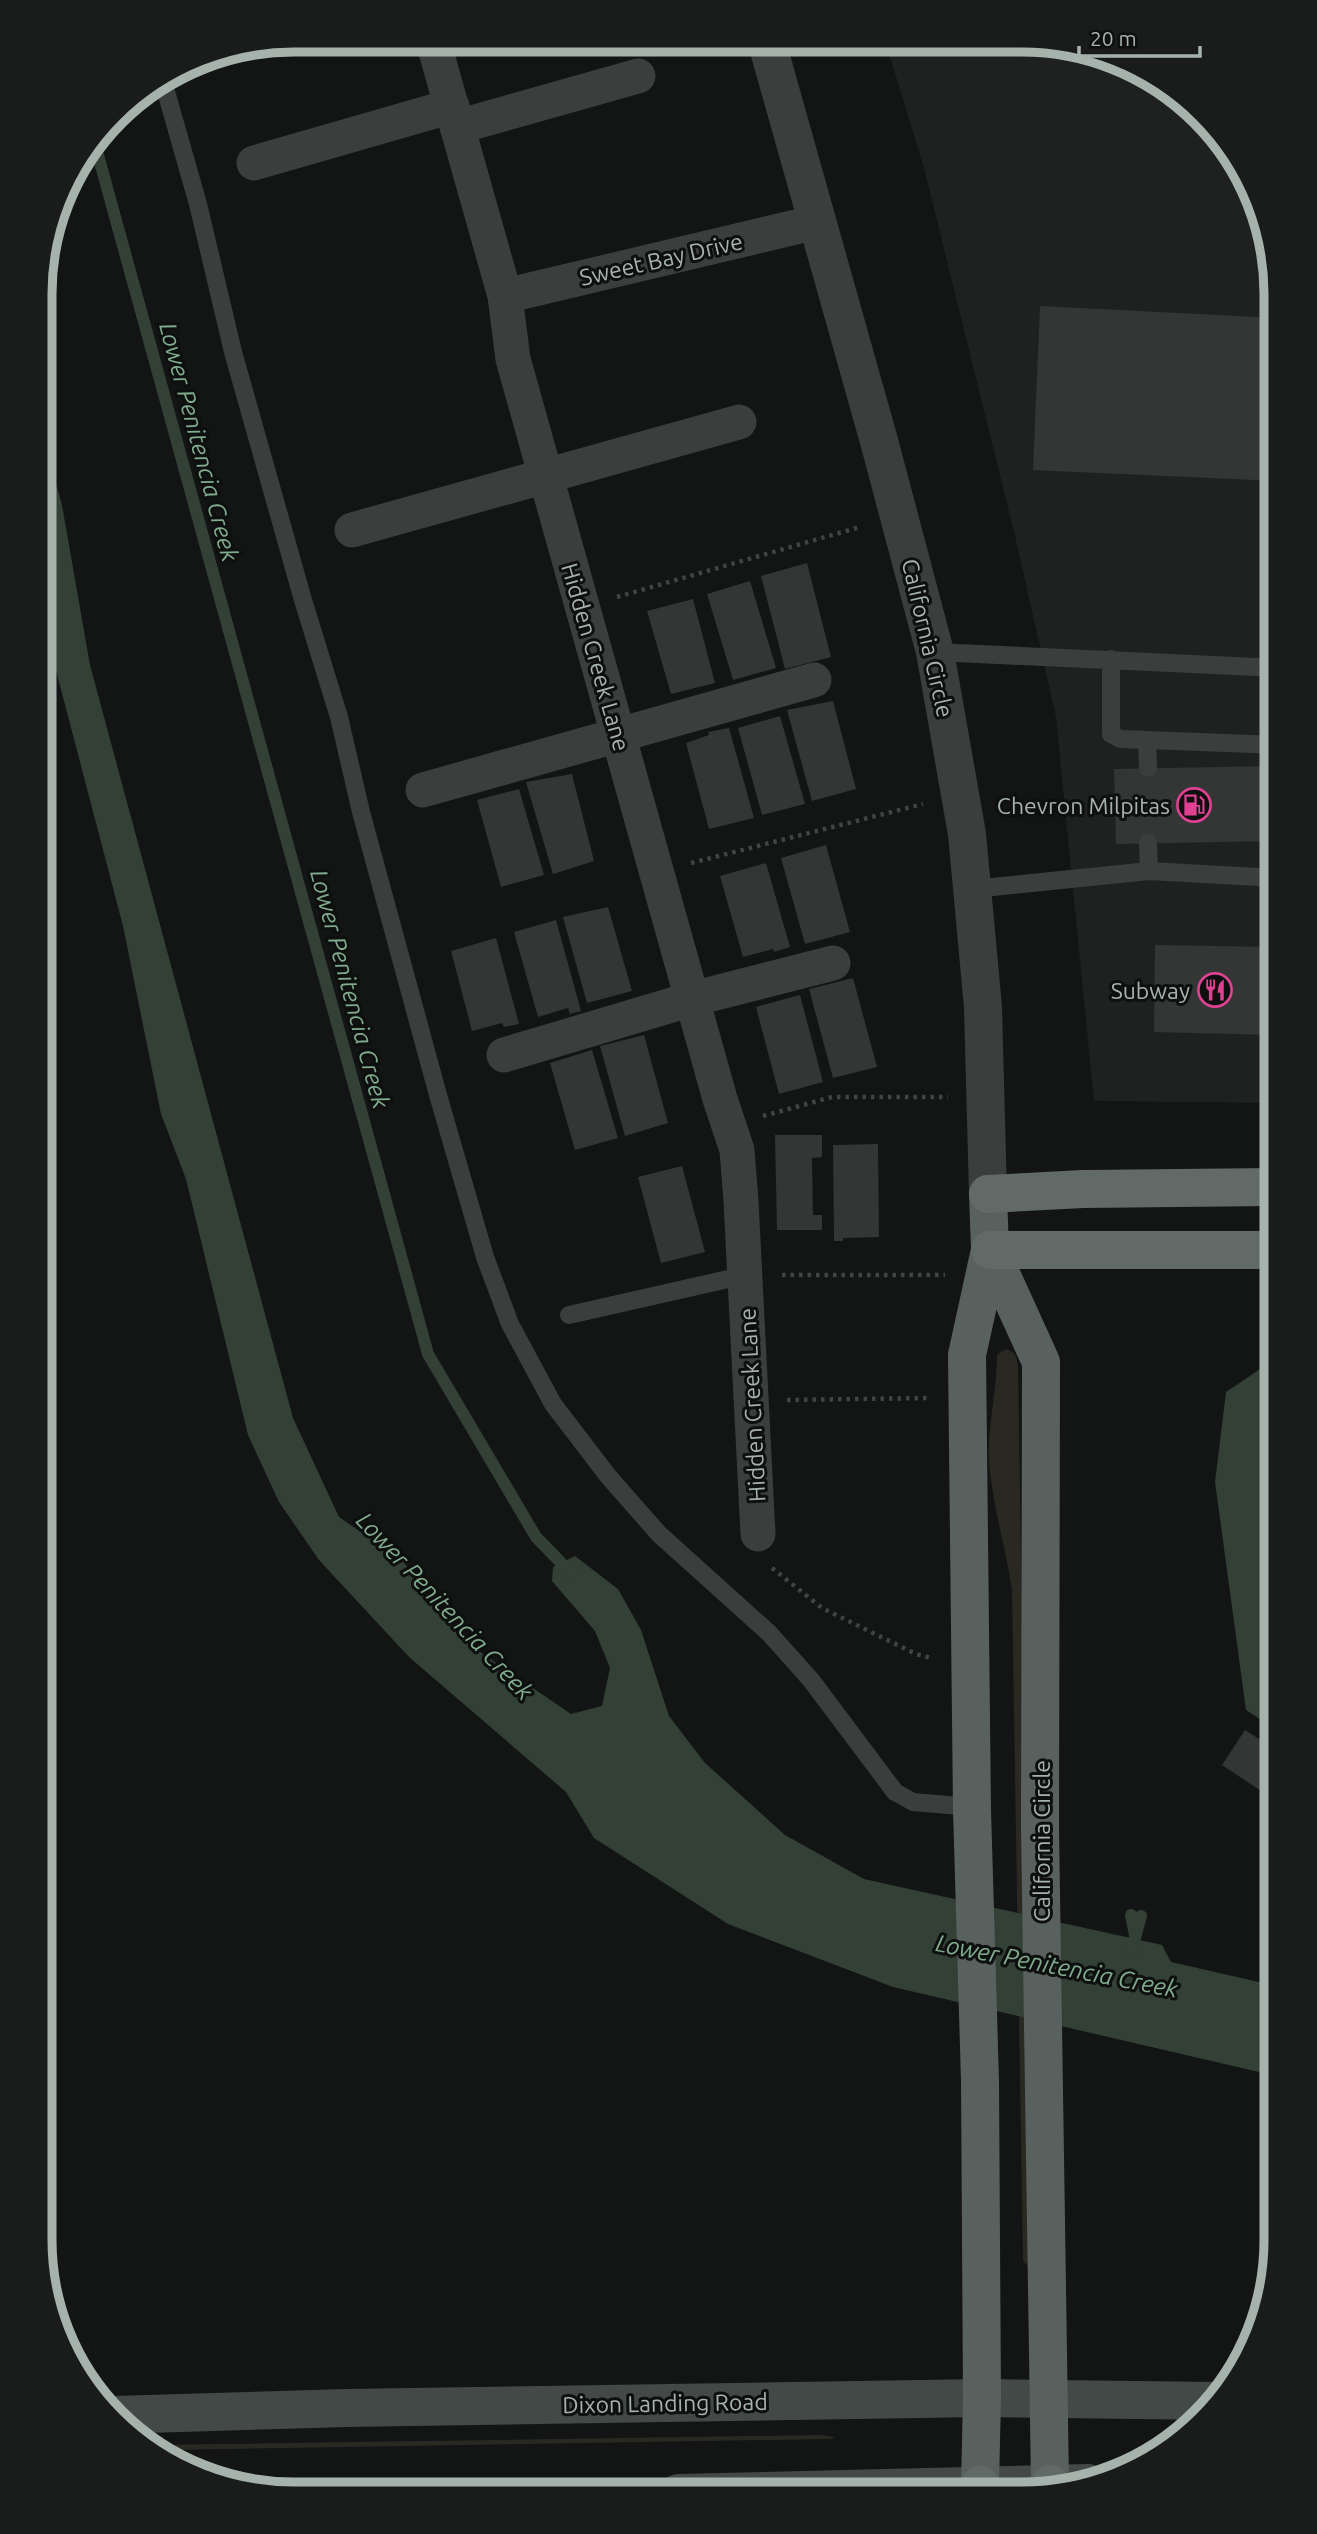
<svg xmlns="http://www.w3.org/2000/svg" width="1317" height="2534" font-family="Ubuntu,sans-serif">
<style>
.built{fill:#1f2121}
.green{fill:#292922}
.water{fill:#324036}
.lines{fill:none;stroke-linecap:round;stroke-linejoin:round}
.stream{stroke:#324036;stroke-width:12}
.building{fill:#333635}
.path{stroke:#3f4542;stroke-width:4.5;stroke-dasharray:3.5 5;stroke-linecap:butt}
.service{stroke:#3a3e3d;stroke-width:18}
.minor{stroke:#3a3e3d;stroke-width:35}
.tertiary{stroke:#3a3e3d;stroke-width:38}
.secondary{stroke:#434946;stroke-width:38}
.trunk{stroke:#59615e;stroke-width:38}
.motorway{stroke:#616a66;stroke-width:38}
.labels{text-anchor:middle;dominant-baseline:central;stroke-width:6;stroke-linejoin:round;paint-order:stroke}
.street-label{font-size:23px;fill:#a6b3ad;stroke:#0e0f0f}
.poi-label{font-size:23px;fill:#a6b3ad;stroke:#0e0f0f;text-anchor:end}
.water-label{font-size:24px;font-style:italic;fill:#80ab8d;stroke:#0e0f0f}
.rim{fill:none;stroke:#a6b3ad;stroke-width:9}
</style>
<rect width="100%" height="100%" fill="#131414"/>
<path class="built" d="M886,44L1071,45L1135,67L1190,104L1263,213L1277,295V1103L1094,1101L1056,717L1015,536L924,168Z"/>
<path class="green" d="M1006,1349C1015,1352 1017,1356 1018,1366L1032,2264L1027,2265L1023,2261L1012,1591C1006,1548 993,1507 989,1463C987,1428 997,1391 997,1355Z
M822,2435L835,2437L831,2439L159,2450L151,2445Z"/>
<path class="water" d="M42,435L62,505L90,665L293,1418L339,1517L403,1561L461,1639L571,1714L602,1706L610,1668L595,1631L552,1581L553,1567L575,1556L618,1589L641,1630L669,1716L705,1763L785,1835L864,1879L1162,1945L1171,1962L1276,1986V2076L893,1987L728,1924L594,1838L566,1792L409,1657L319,1560L279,1502L248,1435L186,1179L161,1114L123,926L42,617Z
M1275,1359H1276V1730L1246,1710L1215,1482L1226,1392Z"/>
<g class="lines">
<path class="stream" d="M95,144L428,1354L536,1537L572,1574
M1131,1915L1135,1935
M1131,1953L1141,1916"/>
</g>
<path class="building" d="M1040,306L1277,318V481L1033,470Z
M807,563L831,657L785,669L761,576Z
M750,581L776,668L733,680L707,594Z
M693,599L715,683L671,694L647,611Z
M833,701L856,789L812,801L787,710Z
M780,716L805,804L762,815L738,728Z
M729,728L754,818L709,829L686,743L709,735L708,732Z
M1272,766L1273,841L1116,844L1114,769Z
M572,774L594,861L553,874L526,782Z
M519,789L544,875L501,887L477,800Z
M826,845L850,932L805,944L781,858Z
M766,863L790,947L774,952L773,949L743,957L720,876Z
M608,907L632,991L587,1003L563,917Z
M556,920L581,1011L570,1014L568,1008L538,1017L514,932Z
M496,938L519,1024L504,1027L502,1023L472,1031L451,951Z
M1155,945L1277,947V1035L1154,1032Z
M853,978L877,1067L833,1078L809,989Z
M800,995L823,1082L779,1094L756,1007Z
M644,1035L668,1123L625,1136L600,1046Z
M592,1050L618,1138L575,1150L550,1063Z
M775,1135H822V1157L812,1158L813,1215H822V1230H777Z
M878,1144L879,1237L843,1238V1241H834L833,1145Z
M682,1166L705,1252L661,1263L638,1177Z
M1245,1730L1259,1739L1264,1732L1276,1741V1801L1222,1765Z"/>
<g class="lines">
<path class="path" d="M617,597L860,527
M691,863L923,804
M763,1116L832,1097H948
M782,1275H945
M787,1400L929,1398
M772,1568L822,1608L916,1654L931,1658"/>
<path class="service" d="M163,81L198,204L233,352L303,600L339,717L361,812L438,1095L485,1257L510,1324L553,1404L608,1476L659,1534L769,1633L811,1680L895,1792L913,1802L972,1807
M935,652L1277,668
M1111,659V734L1120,739L1277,745
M1147,740L1148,768
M1148,843L1149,871
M973,889L1149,871L1277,878
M569,1315L746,1275"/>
<path class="minor" d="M433,41L505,296L513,359L720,1099L737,1150L741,1201L758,1534
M457,127L638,76
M254,163L452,106
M505,296L817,222
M352,530L739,422
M423,790L814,680
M504,1055L692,999L833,963"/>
<path class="tertiary" d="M767,43L879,441L935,652L967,834L983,1007L988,1194"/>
<path class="secondary" d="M113,2415L346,2408L982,2398L1217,2401
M678,2493L1088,2483"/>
<path class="trunk" d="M990,1250L1041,1362L1040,1828L1050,2484
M980,2485L982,2398L980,2081L972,1810L967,1355L990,1250L988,1194"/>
<path class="motorway" d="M988,1194L1083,1189L1276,1187
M990,1250H1276
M1050,2484L1051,2489
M980,2485L981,2494"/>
</g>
<defs>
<g id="fuel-ring" transform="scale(1.75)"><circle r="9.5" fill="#0e0f0f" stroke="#de4290" stroke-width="1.5"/><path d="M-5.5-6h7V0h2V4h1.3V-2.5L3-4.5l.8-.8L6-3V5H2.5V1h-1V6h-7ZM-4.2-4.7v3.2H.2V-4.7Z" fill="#de4290"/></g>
<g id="restaurant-ring" transform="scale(1.75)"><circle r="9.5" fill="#0e0f0f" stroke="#de4290" stroke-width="1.5"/><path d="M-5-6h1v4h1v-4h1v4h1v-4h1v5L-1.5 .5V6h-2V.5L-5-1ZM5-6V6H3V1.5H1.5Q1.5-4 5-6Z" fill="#de4290"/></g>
</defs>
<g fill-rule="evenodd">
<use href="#fuel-ring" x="1194" y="805"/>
<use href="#restaurant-ring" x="1215" y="990"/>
</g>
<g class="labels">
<g class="street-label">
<text transform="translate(661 259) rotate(-13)">Sweet Bay Drive</text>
<text transform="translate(928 638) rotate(77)">California Circle</text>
<text transform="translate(596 657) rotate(74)">Hidden Creek Lane</text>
<text transform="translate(752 1405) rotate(-93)">Hidden Creek Lane</text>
<text transform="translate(1041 1841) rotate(-90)">California Circle</text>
<text transform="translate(665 2403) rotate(-1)">Dixon Landing Road</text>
</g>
<g class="poi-label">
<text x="1170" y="805">Chevron Milpitas</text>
<text x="1190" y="990">Subway</text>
</g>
<g class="water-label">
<text transform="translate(199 442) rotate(75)">Lower Penitencia Creek</text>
<text transform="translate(350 989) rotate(75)">Lower Penitencia Creek</text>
<text transform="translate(445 1606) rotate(47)">Lower Penitencia Creek</text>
<text transform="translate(1057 1966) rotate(11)">Lower Penitencia Creek</text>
</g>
</g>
<path d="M0 0H1317V2534H0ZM294 52H1022A242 242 0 0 1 1264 294V2240A242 242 0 0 1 1022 2482H294A242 242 0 0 1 52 2240V294A242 242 0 0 1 294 52Z" fill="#1a1c1c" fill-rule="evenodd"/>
<path class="rim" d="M294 52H1022A242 242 0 0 1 1264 294V2240A242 242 0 0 1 1022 2482H294A242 242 0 0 1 52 2240V294A242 242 0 0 1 294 52Z"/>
<path d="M1079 46v10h121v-10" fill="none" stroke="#a6b3ad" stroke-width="3.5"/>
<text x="1090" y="46" font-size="21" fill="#a6b3ad" stroke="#0e0f0f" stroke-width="5" paint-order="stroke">20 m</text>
</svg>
